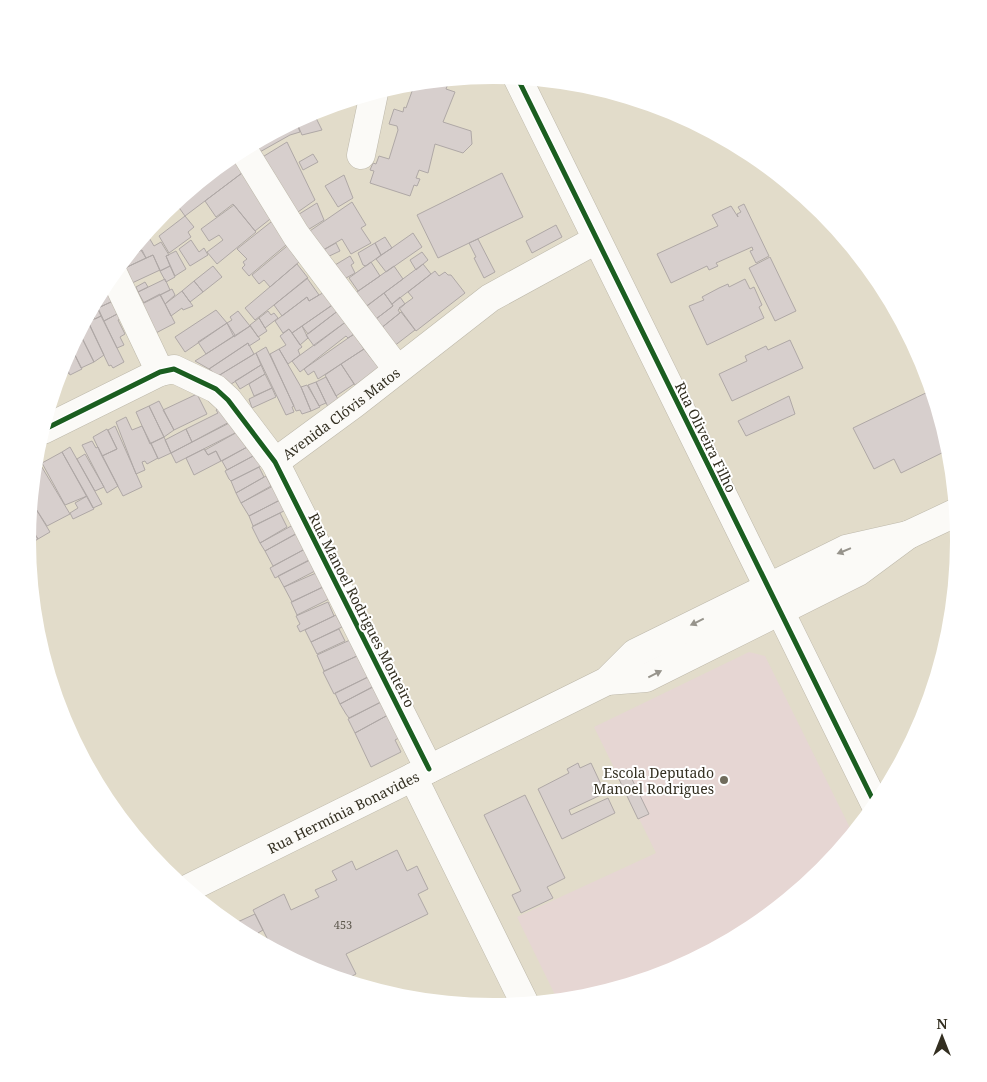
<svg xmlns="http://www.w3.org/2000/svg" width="987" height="1082" font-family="'Noto Serif',serif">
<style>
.education{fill:#e6d6d3}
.building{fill:#d7cfcd;stroke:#afa8a6}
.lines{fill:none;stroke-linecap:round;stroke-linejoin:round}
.minor-casing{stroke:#beb9ab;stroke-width:29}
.major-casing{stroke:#beb9ab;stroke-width:29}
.minor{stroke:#fbfaf7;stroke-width:28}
.major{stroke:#fbfaf7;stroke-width:28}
.cycleway-casing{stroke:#fff;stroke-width:8}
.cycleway{stroke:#1b5e20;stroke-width:5}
.oneway{fill:#97948c}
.poi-dot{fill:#706c5c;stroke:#fff;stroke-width:2}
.labels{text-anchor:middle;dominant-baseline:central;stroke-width:4;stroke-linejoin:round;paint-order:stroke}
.number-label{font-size:11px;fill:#5c574c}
.street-label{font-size:14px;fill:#332f21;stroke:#fff}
.poi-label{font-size:14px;fill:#332f21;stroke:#fff;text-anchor:end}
</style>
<rect width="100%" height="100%" fill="#e2dcca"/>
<path class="education" d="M749,652L765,656L853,834L823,871L752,929L672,972L584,998L558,1001L517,917L656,853L594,727Z"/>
<path class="building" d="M454,79L453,82L449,81L446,89L455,92L443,122L471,131L472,144L463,153L435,144L428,173L419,170L416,178L420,179L417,186L414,185L410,196L370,183L374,171L370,170L373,163L376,164L379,156L389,159L398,130L397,126L389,124L394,109L403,112L404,107L406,108L415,83Z
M313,112L322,130L302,135L296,121Z
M296,121L300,132L290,135L258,153L247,147Z
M287,142L315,200L295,214L256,161Z
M235,154L246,170L185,216L175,202Z
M313,154L318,162L303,170L299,162Z
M246,170L274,216L255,231L233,204L216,217L205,201Z
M502,173L523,217L438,258L417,215Z
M344,175L353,198L338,207L325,186Z
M352,202L366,225L361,228L371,243L351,254L342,239L318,253L304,235Z
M317,203L324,220L306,231L296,216Z
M744,204L769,256L756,263L750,251L753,250L752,247L716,263L718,266L709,270L707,266L671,283L657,254L718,226L712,215L731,206L738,217L737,214L741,212L738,207Z
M234,205L256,232L217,264L207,252L223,240L219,235L209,241L201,229Z
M185,216L194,227L188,232L191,237L169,253L159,236Z
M276,218L292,240L249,276L242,268L245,265L243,262L247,259L237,249Z
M556,225L562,237L532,253L526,241Z
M413,233L422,247L386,272L376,259Z
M148,236L154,246L161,242L169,255L166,256L170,266L160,271L153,255L146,258L137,244Z
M385,237L392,248L381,255L375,243Z
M478,239L495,272L484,278L474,258L476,257L469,243Z
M191,240L199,252L204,248L208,255L190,266L179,249Z
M292,242L298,249L293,254L299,262L270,287L264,280L259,284L252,275Z
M336,243L340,251L323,259L318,253Z
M375,243L381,255L366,266L363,265L358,253Z
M142,250L146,258L125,268L119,266L126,257Z
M176,251L186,269L175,276L166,256Z
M422,252L428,260L416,270L410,260Z
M153,255L160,270L132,283L125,268Z
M350,256L354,263L351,265L355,273L339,282L330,268Z
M770,257L796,311L775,321L749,268Z
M371,262L380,276L358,291L349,278Z
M297,264L308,278L255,320L245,308Z
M423,264L431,274L392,304L384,293Z
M170,266L175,277L166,282L160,271Z
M213,266L222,277L203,292L194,281Z
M394,266L403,279L357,313L347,299Z
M435,271L439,276L445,272L448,275H451L465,293L416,331L399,308L413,298L408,292Z
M307,278L319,295L309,301L307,297L282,316L274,305Z
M165,279L170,290L144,303L138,292Z
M745,279L750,289L754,287L762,305L759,307L764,318L707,345L689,306L704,300L702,297L719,288L728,284L729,287Z
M194,281L203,292L190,302L182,291Z
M145,282L148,287L138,292L136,287Z
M105,284L113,301L98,308L95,303Z
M172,289L175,295L165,304L160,295Z
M182,291L193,306L183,310L182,308L171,316L165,304Z
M326,291L335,303L292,333L289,329L283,333L275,321L307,297L309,301Z
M384,293L393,306L368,325L358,313Z
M160,294L175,323L154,334L139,305Z
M400,297L405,304L398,310L400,313L375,333L368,325L393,306L392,304Z
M113,301L119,313L104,321L98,308Z
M95,303L101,316L95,319L93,315L87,318Z
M334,304L339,310L308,334L302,326Z
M216,310L227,323L185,352L175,337Z
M339,310L347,321L314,346L306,335Z
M238,311L250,326L234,337L227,323L232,320L230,317Z
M268,311L271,315L274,313L278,318L265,328L259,318Z
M401,312L415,330L389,350L375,333Z
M119,313L122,318L118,320L125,334L120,337L124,345L117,348L104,321Z
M101,316L124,362L113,368L111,365L109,366L88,322Z
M259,318L267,331L258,337L250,325Z
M87,319L104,355L94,362L79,332Z
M347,321L356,333L348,338L346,336L300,372L292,361Z
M227,323L235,335L206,354L198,342Z
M250,326L260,339L249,346L248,343L209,369L195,361Z
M302,326L308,338L300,345L292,333Z
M289,329L302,347L298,350L300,355L288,364L279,349L286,345L280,336Z
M79,332L94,362L81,368L71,347Z
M354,334L364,349L318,379L314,371L308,375L304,369Z
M790,340L803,368L732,401L719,374L747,361L745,356L766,346L768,350Z
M248,343L254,354L218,376L209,369Z
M71,347L82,369L70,375L63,362Z
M266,347L294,406L292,407L294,412L286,415L256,353Z
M279,349L301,387L311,411L302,414L300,410L296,411L270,354Z
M364,349L380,369L355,385L341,364Z
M256,353L261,365L228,386L218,376Z
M63,362L69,373L58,378Z
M341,364L354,384L336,396L325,375Z
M261,365L265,374L240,389L235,381Z
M265,374L272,388L254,396L249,384Z
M326,377L340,403L329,409L316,382Z
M316,382L326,403L319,406L308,385Z
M307,385L320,407L311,411L301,387Z
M272,388L276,397L252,408L249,399Z
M932,390L950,449L901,473L894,459L874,469L853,428Z
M197,394L207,414L174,430L163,410Z
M789,396L795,414L746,436L738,421Z
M159,401L174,430L164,437L149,406Z
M222,405L233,420L192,442L186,429L218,413L216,410Z
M149,406L164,437L150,444L136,412Z
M126,417L132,430L142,426L158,458L147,464L145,461L142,462L145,470L136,474L116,422Z
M235,420L241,430L176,463L171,453Z
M115,426L142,487L123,496L102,456L117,449L108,430Z
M107,429L117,449L102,456L93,437Z
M186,429L192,442L171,453L165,440Z
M241,430L249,446L221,461L216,451L208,455L205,450Z
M164,437L171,453L158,459L151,443Z
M92,441L96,448L98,447L118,486L107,493L82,445Z
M249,446L255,455L227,470L222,461Z
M70,447L102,504L93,508L62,452Z
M204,449L208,455L216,451L221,461L194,475L186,458Z
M62,452L87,496L65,505L42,463Z
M85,454L104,487L95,491L77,459Z
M255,455L261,466L231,481L229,479L225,471Z
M40,464L70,514L47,526L31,501L35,467Z
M259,467L264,477L236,493L231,481Z
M266,476L271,486L241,503L236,493Z
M273,486L280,500L249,516L241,503Z
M87,496L94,509L73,519L70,513L78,508L75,503Z
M280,500L286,510L253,526L249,516Z
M31,501L50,532L38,539L29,525Z
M280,513L287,527L260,543L252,527Z
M29,525L38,539L28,545V541Z
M293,525L298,533L265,551L260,543Z
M297,533L305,549L273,566L265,551Z
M305,549L310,560L275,578L270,568Z
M309,560L315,571L284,587L278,576Z
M316,573L323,587L292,602L284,587Z
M323,587L329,599L297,615L291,602Z
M328,602L334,616L300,632L297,626L300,624L296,616Z
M336,615L342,627L311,642L305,630Z
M339,629L345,641L317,654L311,642Z
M350,640L357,656L324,671L317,655Z
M357,656L368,677L334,694L323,672Z
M368,677L373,687L340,704L335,693Z
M374,686L381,702L349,718L346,714L340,704Z
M381,702L388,715L355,733L348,719Z
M388,715L399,738L395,740L401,752L371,767L355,733Z
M578,763L580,768L591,763L605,793L569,810L571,815L608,798L615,813L562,839L538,789L569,773L567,769Z
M627,769L649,814L638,819L617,775Z
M525,795L565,878L547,887L553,898L521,913L512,895L521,891L484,815Z
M397,850L407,871L417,866L428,889L418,894L428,914L346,954L356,974L344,980L315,971L272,948L253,910L284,894L291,910L319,897L315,890L337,880L332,871L352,861L356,870Z
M255,914L263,930L258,933L264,944L231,925Z"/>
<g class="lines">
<g class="minor-casing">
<g id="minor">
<path d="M517,77L876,806"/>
<path d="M243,149L296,235L397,369"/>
<path d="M361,155L374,93"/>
<path d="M113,273L160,372"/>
<path d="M43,430L160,372L174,369L216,389L228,400L275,462L429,769"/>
<path id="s1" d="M275,462L354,404L490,298L596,240"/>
<path d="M413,777L525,1004"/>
</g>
</g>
<g class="major-casing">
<g id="major">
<path d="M607,681L646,678L858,572L908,535L957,512"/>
<path id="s2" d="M187,889L607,681L635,653L769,587L846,549L908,535"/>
</g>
</g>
<use href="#minor" class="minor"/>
<use href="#major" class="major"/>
<g class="cycleway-casing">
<path id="cycleway" d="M517,77L876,806
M43,430L160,372L174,369L216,389L228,400L275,462L429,769"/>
</g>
<use href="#cycleway" class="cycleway"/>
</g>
<defs><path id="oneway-solid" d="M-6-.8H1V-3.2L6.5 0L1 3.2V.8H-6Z" transform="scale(1.25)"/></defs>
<g class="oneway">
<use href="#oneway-solid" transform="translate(844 551) rotate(158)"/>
<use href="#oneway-solid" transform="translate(697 622) rotate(154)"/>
<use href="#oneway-solid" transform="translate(655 674) rotate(-27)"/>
</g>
<circle class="poi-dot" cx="724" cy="780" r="5"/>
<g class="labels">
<g class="number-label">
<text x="343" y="924">453</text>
</g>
<g class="street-label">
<text stroke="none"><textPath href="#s1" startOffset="82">Avenida Clóvis Matos</textPath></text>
<text transform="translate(706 437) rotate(64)">Rua Oliveira Filho</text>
<text transform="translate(362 610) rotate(63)">Rua Manoel Rodrigues Monteiro</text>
<text stroke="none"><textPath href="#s2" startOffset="174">Rua Hermínia Bonavides</textPath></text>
</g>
<g class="poi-label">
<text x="714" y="772">Escola Deputado<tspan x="714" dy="16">Manoel Rodrigues</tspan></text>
</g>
</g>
<path d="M0 0H987V1082H0ZM36 541a457 457 0 1 1 914 0a457 457 0 1 1-914 0Z" fill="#fff" fill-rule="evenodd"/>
<g transform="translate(942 1037)" stroke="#ffffff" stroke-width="4" paint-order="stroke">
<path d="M0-4L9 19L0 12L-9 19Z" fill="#332f21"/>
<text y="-8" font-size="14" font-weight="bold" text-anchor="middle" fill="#332f21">N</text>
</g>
</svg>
